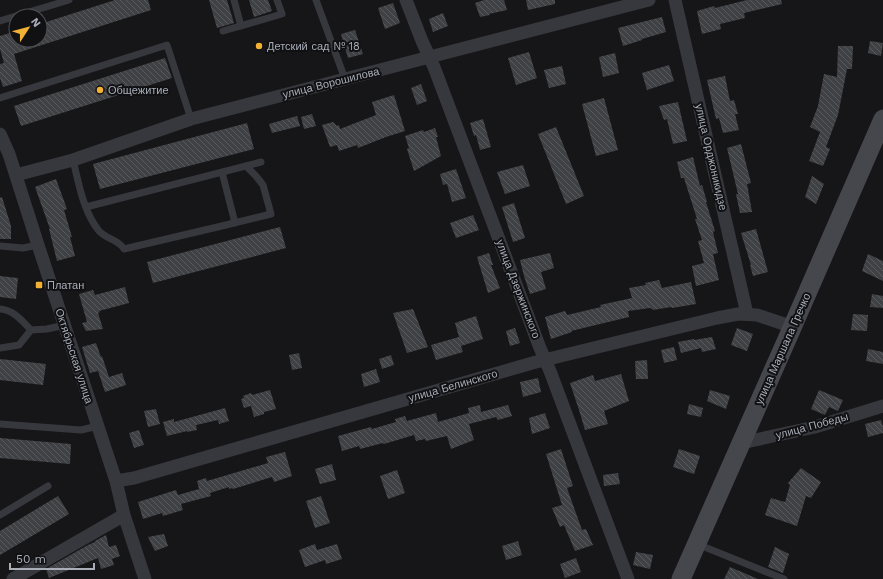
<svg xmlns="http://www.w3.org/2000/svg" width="883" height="579" font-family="'Work Sans',sans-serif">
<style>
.building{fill:url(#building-back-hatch)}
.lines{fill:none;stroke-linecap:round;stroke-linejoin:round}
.service{stroke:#37383d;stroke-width:7}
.minor{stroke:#37383d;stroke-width:13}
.secondary{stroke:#45474d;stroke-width:19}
.poi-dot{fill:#f2b134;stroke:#111113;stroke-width:1.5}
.labels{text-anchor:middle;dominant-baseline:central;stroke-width:4;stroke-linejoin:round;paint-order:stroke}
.poi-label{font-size:11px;fill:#a8adb8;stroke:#111113;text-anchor:start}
.street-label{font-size:11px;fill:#a8adb8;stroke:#111113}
</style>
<defs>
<pattern id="building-back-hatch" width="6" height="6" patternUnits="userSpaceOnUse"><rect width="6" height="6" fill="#404145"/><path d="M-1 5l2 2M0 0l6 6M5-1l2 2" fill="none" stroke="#595a5e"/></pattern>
</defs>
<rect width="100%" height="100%" fill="#161618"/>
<path class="building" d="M115,0H148L151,10L14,54L22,81L3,87L0,78V64L4,63L0,49V36L16,31V40H40V24Z
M209,0H227L234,23L217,28Z
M249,0H268L272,11L254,17Z
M484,0H504L507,10L489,14L490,15L480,17L475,3Z
M526,0H555V4L528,10Z
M747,0H781L782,4L744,13L745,18L720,24L721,29L702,34L697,11L714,6L715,8Z
M393,3L400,23L385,29L378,8Z
M443,13L448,26L433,32L429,19Z
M662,17L666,32L642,39V40L623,46L618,28Z
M355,30L363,54L348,58L341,34Z
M870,41L883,43L881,56L868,53Z
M838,46H853L852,69H847L838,115L826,147L830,149L823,166L809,161L820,132L810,127L818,106L824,74L837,77Z
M529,52L537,78L516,85L508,58Z
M615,53L619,73L603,77L599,57Z
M165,58L172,78L21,126L14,106Z
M669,65L674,81L647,90L642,73Z
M562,66L566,84L549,88L544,70Z
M725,76L730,101L734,100L738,114H735L739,130L723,133L719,118L716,119L707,80Z
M421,84L427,101L417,105L411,88Z
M394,95L405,131L386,137L358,148L357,145L339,151L337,145L330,147L322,125L333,122L337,126L339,125L340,129L376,115L372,102Z
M604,98L618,150L596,156L582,104Z
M678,102L687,141L673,144L667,119L664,120L659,106Z
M312,114L316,126L304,129L301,117Z
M297,116L300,126L272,133L269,124Z
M483,119L491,147L480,150L476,135L474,136L470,123Z
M247,123L254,149L100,189L93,164Z
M556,127L584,196L566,204L538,134Z
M435,128L438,137H436L441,156L414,171L407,149L409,148L405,136L423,130L424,132Z
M741,144L751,183L747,184L752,212L740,213L736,194H738L727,148Z
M693,157L700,186L702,185L707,202H706L715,231L713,232L718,253L713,254L719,280L696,286L692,266L704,263L698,241L702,240L695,219H697L684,178H681L677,162Z
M523,165L530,186L505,194L497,172Z
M456,169L466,198L452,202L447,184L443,185L440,174Z
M812,176L824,184L816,204L805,197Z
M56,179L67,209L64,210L72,237H70L75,256L57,261L49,229H50L35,187Z
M2,197L11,226V239H0V198Z
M514,203L525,238L513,242L502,207Z
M473,215L479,230L456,238L450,223Z
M280,227L286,248L153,283L147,262Z
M756,229L768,272L753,276L750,265H751L741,233Z
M489,253L493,265H491L500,288L488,293L477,257Z
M550,253L554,268L541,272L546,289L530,294L524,276L520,260Z
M868,254L883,261V281L862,271Z
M0,276L18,278L16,299L0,297Z
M659,280L662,288L691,282L696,304L672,308L671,307L653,310L652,309L650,308L628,311L629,317L571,331L572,332L551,339L545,317L565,311L567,315L601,307L600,305L632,298L629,288L646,285L645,283Z
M125,287L129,303L99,311L100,312L98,313L103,329L86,331L82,323L87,322L79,294L93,290L95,295Z
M872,294L883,296V308L870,307Z
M413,309L428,347L407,353L393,313Z
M853,314L868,315L867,331L851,330Z
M476,316L483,339L461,346L463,352L436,360L431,345L459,337L455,323Z
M515,328L520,343L510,346L506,331Z
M737,328L753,334L747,351L731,345Z
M712,337L716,349L702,352L701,348L681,353L678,342L694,339V340Z
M96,343L101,357L102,356L109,377L122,373L126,385L105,392L98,371L90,373L82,347Z
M674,347L677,360L664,363L661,350Z
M868,349L883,352V364L866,361Z
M299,353L302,368L292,370L289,355Z
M391,355L394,365L382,369L379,359Z
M0,359L46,364L43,385L0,380Z
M647,360L648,379H636L635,361Z
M376,369L380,382L364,387L361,374Z
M621,374L629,401L604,411L608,424L585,430L579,410L570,383L593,375L595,381Z
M538,378L541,392L523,397L520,382Z
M270,390L276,409L264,412V414L254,417L251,406L244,408L241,399L244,398L243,396L251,393L252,395Z
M710,390L730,396L726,409L707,401Z
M819,390L843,400L838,411L829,407L825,415L811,409Z
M689,404L703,408L701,417L687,414Z
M480,405L481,412L508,405L512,416L498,420L496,417L469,424L474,440L451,449L447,436L426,441L425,439L416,441L414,435L384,444L383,443L360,449L359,446L342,451L338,436L371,427L372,429L396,422L395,419L405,416L407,421L436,413L438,422L469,413L468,408Z
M225,408L229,421L219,424L218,420L196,425L197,430L187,432V431L167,436L163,422L174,419V422Z
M156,409L160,424L148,427L144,411Z
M545,413L550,428L532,434L529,418Z
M881,420L883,427V433L868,437L865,424Z
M139,430L144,445L134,448L129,433Z
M0,438L71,444L70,464L0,458Z
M561,449L573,486L567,488L582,530L586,529L593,545L575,551L564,525L560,527L552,508L562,505L546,454Z
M679,449L700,456L694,474L673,467Z
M285,452L292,476L274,482L272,477L233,489L232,488L229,489V487L210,493L211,496L181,504L183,510L163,516L162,513L143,519L138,502L176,490L178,495L199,489L197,481L206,478L207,481L268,463L266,457Z
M332,464L336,480L320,484L315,469Z
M801,468L821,482L811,498L806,496L797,526L765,515L771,498L785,502L790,485L788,483Z
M397,470L405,493L388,499L380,476Z
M618,473L620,484L604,486L603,475Z
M58,496L69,514L0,555V531Z
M321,496L330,523L315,528L306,501Z
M164,534L168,546L155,551L148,537Z
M106,535L109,547L116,545L120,556L112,559L114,565L101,569L98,558L49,578L46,569L88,545L95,542V541Z
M518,541L522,555L506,560L502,546Z
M315,544L317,550L337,544L342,559L326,564L325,560L305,567L299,550Z
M775,547L789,554L783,573L768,567Z
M636,552L653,555L650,569L633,565Z
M576,558L581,572L565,578L560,564Z
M730,567L758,579H724Z"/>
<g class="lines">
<path class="service" d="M234,0L241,26
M316,0L345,79
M0,21L69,0
M223,31L282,14L277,0
M0,98L167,45L191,119
M73,160C79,184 83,211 99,231C106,239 119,240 124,249L226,225L271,214L263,185L256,176L246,166
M222,172L235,223
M86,207L261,162
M0,246L23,248L38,245
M0,309C14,310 22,321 31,330L47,329L65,325
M0,348L19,345L31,330
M0,424L81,430L98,426
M0,515L48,486
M697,544L784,579"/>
<path class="minor" d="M406,0L422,41L434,67L540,348L550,371L628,579
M675,0L747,314
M0,134L9,154L38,245L116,481L124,515L145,579
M16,175L73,160L191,119L649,0
M741,443L815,427L883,406
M116,481L134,478L536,362L717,318L738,314L757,315L793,327
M13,579L124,515"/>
<path class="secondary" d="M681,579L788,337L883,119"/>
</g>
<g class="poi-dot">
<circle cx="259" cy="46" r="4"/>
<circle cx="100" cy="90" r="4"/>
<rect x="35" y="281" width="8" height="8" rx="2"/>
</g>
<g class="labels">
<g class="poi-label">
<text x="267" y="46">Детский сад № 18</text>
<text x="108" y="90">Общежитие</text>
<text x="47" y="285">Платан</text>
</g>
<g class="street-label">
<text transform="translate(331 83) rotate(-14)">улица Ворошилова</text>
<text transform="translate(711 157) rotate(77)">улица Орджоникидзе</text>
<text transform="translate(518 289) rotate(69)">улица Дзержинского</text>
<text transform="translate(783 349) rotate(-66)">улица Маршала Гречко</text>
<text transform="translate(74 356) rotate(72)">Октябрьская улица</text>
<text transform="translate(453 386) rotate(-16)">улица Белинского</text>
<text transform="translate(812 426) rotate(-15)">улица Победы</text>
</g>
</g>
<g transform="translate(28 28) rotate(54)"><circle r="19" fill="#111113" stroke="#4d4f55"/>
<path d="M0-3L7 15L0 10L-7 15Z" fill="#f2b134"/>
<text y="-6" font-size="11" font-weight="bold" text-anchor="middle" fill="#a8adb8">N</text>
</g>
<path d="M10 563v6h84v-6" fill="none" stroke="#a8adb8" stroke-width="2"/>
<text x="16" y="563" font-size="12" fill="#a8adb8" stroke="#111113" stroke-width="3" paint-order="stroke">50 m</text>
</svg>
